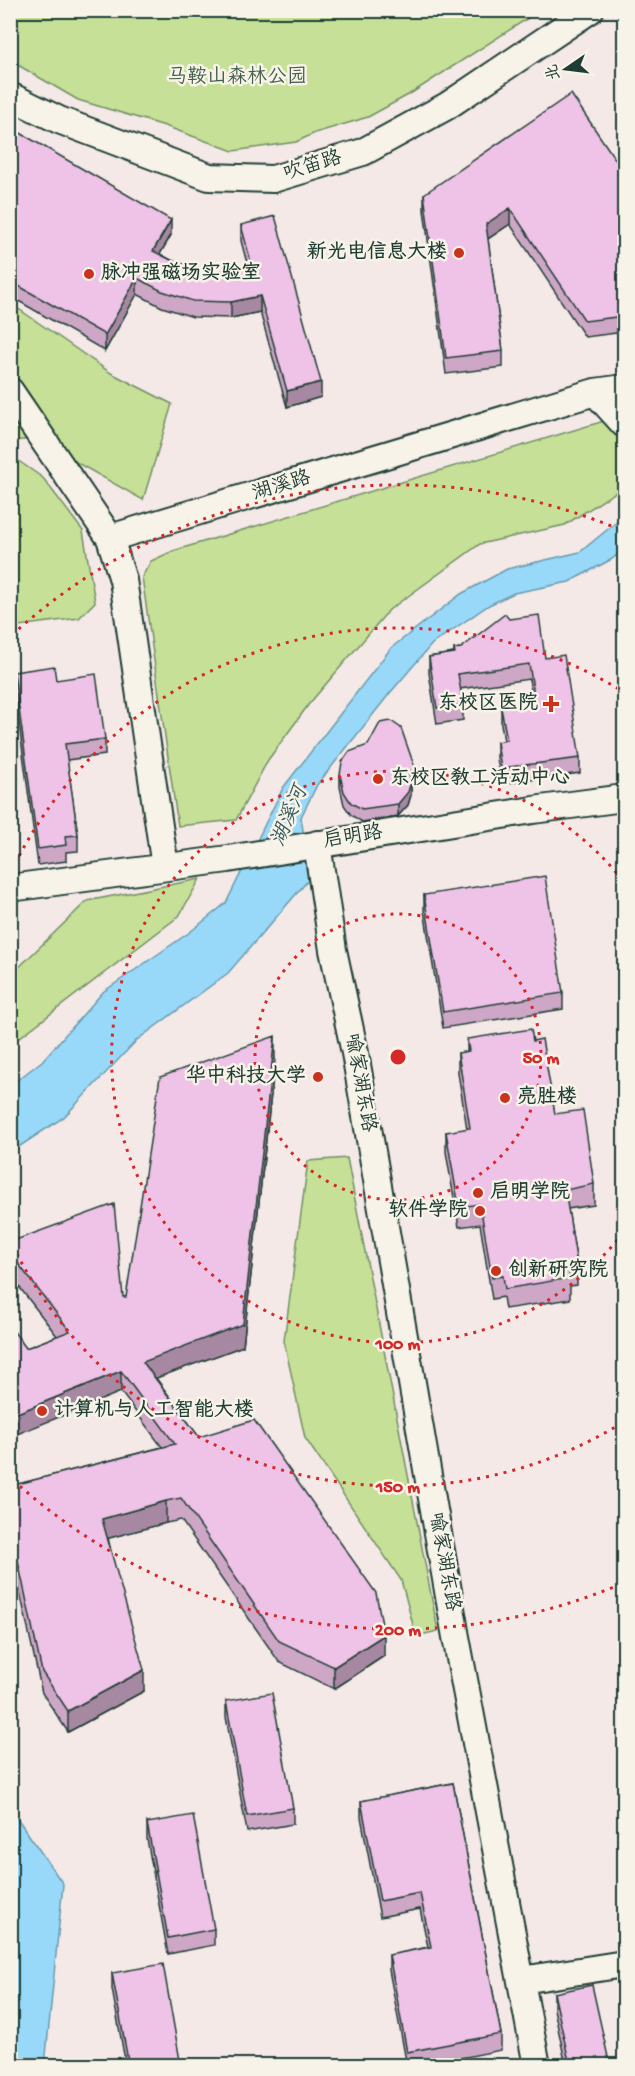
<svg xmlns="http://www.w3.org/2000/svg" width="635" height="2076" font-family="'Gochi Hand','LXGW WenKai TC',sans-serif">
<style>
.green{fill:#c6e097;stroke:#728e66;stroke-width:1.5}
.water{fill:#98d9fa;stroke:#689bab;stroke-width:1.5}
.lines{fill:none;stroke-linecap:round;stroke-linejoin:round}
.minor-casing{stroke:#1f3d34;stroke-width:30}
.minor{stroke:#f7f3e8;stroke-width:26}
.wall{fill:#cea7c7;stroke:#1f3d34;stroke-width:1.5}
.shaded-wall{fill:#a788a2;stroke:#1f3d34;stroke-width:1.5}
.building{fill:#efc2e7;stroke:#1f3d34;stroke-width:1.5}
.ring{fill:none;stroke:#d62828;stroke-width:3;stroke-dasharray:3 6}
.poi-dot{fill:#c8321e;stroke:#f7f3e8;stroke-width:2}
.labels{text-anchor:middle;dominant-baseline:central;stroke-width:5;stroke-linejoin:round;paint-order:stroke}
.park-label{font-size:20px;fill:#405e48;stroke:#f7f3e8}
.street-label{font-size:20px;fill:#1f3d34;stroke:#f7f3e8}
.poi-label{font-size:20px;font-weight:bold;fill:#1f3d34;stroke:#f7f3e8;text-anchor:start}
.water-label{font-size:21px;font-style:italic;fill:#375c5c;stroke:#f7f3e8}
.centre{fill:#d62828;stroke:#f7f3e8;stroke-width:3}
.ring-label{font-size:18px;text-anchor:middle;font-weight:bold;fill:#d62828;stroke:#f7f3e8;stroke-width:5;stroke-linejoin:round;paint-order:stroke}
</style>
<rect width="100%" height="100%" fill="#f5e9e8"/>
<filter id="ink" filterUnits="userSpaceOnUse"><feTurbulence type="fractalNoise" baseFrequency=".0167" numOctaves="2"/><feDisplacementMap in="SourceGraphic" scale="12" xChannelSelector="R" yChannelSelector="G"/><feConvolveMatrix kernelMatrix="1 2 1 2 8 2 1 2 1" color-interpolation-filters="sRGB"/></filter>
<g filter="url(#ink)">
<path class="green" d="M11,10H539V11L410,94L368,117L315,133L296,142L233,151L165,126L78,100L11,61Z
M10,303L111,373L172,404L143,500L35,439L11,441Z
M624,415V484L622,488L565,525L480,544L389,610L309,704L268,760L236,820L178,826L142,577L151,561L173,551Z
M10,455L43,478L83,531L95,602L79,618L11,627Z
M200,879L179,916L11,1044V975L87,901Z
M347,1158L438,1631L416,1636L401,1580L305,1438L284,1341L308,1161Z"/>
<path class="water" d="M624,516V549L612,559L569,582L514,593L489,605L432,644L390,693L317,785L301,817L310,878L228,973L137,1040L64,1117L11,1152V1085L42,1061L103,992L190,932L226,903L283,788L391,648L461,594L507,569L580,552Z
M15,1815L63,1884L45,2065H11L10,1816Z"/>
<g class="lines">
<g class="minor-casing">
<path id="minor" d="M10,96L59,120L209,177L273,179L363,152L447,106L590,10
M10,391L110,538L123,580L165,867
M595,392L624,424
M110,538L595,392L624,388
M317,844L333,950L355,1053L456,1637L537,2066
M10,888L228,859L533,810L624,798
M522,1980L624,1964"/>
</g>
<use href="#minor" class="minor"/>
</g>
<path class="wall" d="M10,127L171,235L160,254L173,261L196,268L224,271L248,267L241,241V225L321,397L287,407L260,312L231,318L193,317L162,307L137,294L105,351L10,296Z
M624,172V332L585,337L510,224L488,239L503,351V367L446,374L424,210V194Z
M509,619L545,658L580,758V773L501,784L497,758V742L504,741L501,724V708L533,702L529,679L460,689L463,704V720L437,724L429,673V657L454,653V649L461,648Z
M14,672L56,680L105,739V755L67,760L78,835V851L66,852V861L38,865L14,687Z
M340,775L416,783L411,785V795L408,805L398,816L362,822L351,815L344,805L340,787Z
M424,895L563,993V1009L443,1028L424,910Z
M467,1039L533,1041L555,1114L594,1184V1205L568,1209L577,1264V1285L570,1286V1299L505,1309L503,1297L492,1299L480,1224L459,1227L446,1152V1132L467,1129L458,1073V1053L467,1052Z
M275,1058L243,1346L156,1378L199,1437L384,1656L334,1689L279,1662L181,1520L166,1523L108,1538L144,1691L68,1732L42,1693L10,1546V1486L162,1447L121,1392L26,1348L57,1336L10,1275V1242L123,1297H126Z
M226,1701L293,1808V1824L247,1832L226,1717Z
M453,1783L501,2034V2050L421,2066H407L389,1970V1955L428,1947L420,1909L380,1917L361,1817V1801Z
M147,1823L214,1929V1945L168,1954L147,1839Z
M112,1973L181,2066H126L112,1989Z
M554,1993L610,2066H566L554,2009Z"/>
<path class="shaded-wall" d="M510,208V224L486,240V224Z
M171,220V235L153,266V251Z
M137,278V294L105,351V335Z
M260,296V312L231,318V302Z
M321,382V397L287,407V391Z
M416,771V783L411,785V795L408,805L398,816V804L409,773Z
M275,1036V1058L243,1346L143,1383V1362Z
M121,1371V1392L10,1437V1416Z
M166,1501V1523L102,1540V1519Z
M384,1635V1656L334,1689V1667Z
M144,1670V1691L68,1732V1711Z"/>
<path class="building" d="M571,94L624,172V316L585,321L510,208L486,224L503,351L446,358L424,194Z
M10,127L171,220L153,251L173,261L196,268L224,271L252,266L241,225L275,216L321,382L287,391L260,296L231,302L193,301L162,291L137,278L105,335L10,281Z
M505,614L509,619L539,615L545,658L564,655L580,758L501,768L497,742L507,740L501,708L535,701L529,664L458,674L463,704L437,708L429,657L455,653L454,649L461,648Z
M54,666L56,680L96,674L105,739L65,744L78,835L65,836L66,845L38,849L14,672Z
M391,721L401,728L416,771L409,773L411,782L408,792L398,804L362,809L351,803L344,792L340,775L342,762L349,752L368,745L380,723Z
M545,876L563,993L443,1012L424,895Z
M531,1029L533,1041L542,1039L555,1114L583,1110L594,1184L565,1190L577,1264L568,1266L570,1278L505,1289L503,1276L492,1278L480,1204L459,1207L446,1132L470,1128L458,1053L469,1051L467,1039Z
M275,1036L243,1324L143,1362L199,1437L254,1420L376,1593L384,1635L334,1667L279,1641L181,1498L166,1501L102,1519L144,1670L68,1711L42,1672L10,1524V1486L175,1444L121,1371L10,1416V1326L26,1348L70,1331L10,1253V1242L114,1204L123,1297H126L160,1077Z
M272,1693L293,1808L247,1816L226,1701Z
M453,1783L501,2034L407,2052L389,1955L431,1947L420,1893L380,1901L361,1801Z
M193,1815L214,1929L168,1938L147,1823Z
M163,1964L181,2066H129L112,1973Z
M592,1985L610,2066H570L554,1993Z"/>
</g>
<g class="ring">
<circle cx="398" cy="1057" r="143"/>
<path d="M623 1233A286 286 0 1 1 623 881"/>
<path d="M622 1423A429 429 0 0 1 11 1242M11 872A429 429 0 0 1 622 691"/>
<path d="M621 1584A572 572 0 0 1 12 1479M12 635A572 572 0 0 1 621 530"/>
</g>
<g class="poi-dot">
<circle cx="459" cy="253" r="6"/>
<circle cx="89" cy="274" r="6"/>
<path d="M548 695h6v6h6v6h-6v6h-6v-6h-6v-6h6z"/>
<circle cx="378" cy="779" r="6"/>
<circle cx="318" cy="1077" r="6"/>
<circle cx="505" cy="1098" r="6"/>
<circle cx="478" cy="1193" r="6"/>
<circle cx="480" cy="1211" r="6"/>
<circle cx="496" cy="1271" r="6"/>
<circle cx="42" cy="1411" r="6"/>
</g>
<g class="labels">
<g class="park-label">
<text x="237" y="78">马鞍山森林公园</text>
</g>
<g class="street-label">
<text transform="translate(313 167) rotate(-17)">吹笛路</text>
<text transform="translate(282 487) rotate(-17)">湖溪路</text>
<text transform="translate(353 838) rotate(-9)">启明路</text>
<text transform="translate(359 1083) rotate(80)">喻家湖东路</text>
<text transform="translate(443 1562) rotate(80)">喻家湖东路</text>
</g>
<g class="poi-label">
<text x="447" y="253" text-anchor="end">新光电信息大楼</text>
<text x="101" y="274">脉冲强磁场实验室</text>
<text x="538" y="704" text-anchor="end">东校区医院</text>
<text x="390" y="779">东校区教工活动中心</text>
<text x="306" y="1077" text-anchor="end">华中科技大学</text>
<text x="517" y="1098">亮胜楼</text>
<text x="490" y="1193">启明学院</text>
<text x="468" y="1211" text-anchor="end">软件学院</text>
<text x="508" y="1271">创新研究院</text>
<text x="54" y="1411">计算机与人工智能大楼</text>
</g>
<g class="water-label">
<text transform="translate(291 817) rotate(-67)">湖溪河</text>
</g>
</g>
<circle cx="398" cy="1057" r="9" class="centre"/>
<g class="ring-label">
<text x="541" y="1063">50 m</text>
<text x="398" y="1349">100 m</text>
<text x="398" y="1492">150 m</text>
<text x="398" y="1635">200 m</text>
</g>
<rect width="635" height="2076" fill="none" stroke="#f7f3e8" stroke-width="36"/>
<rect x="18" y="18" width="599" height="2040" fill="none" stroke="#1f3d34" stroke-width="2" filter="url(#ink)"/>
<g transform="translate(566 69) rotate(256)" stroke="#f7f3e8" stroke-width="4.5" paint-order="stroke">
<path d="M0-4.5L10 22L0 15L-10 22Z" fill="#1f3d34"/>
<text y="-9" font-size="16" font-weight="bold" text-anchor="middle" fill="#1f3d34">北</text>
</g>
</svg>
